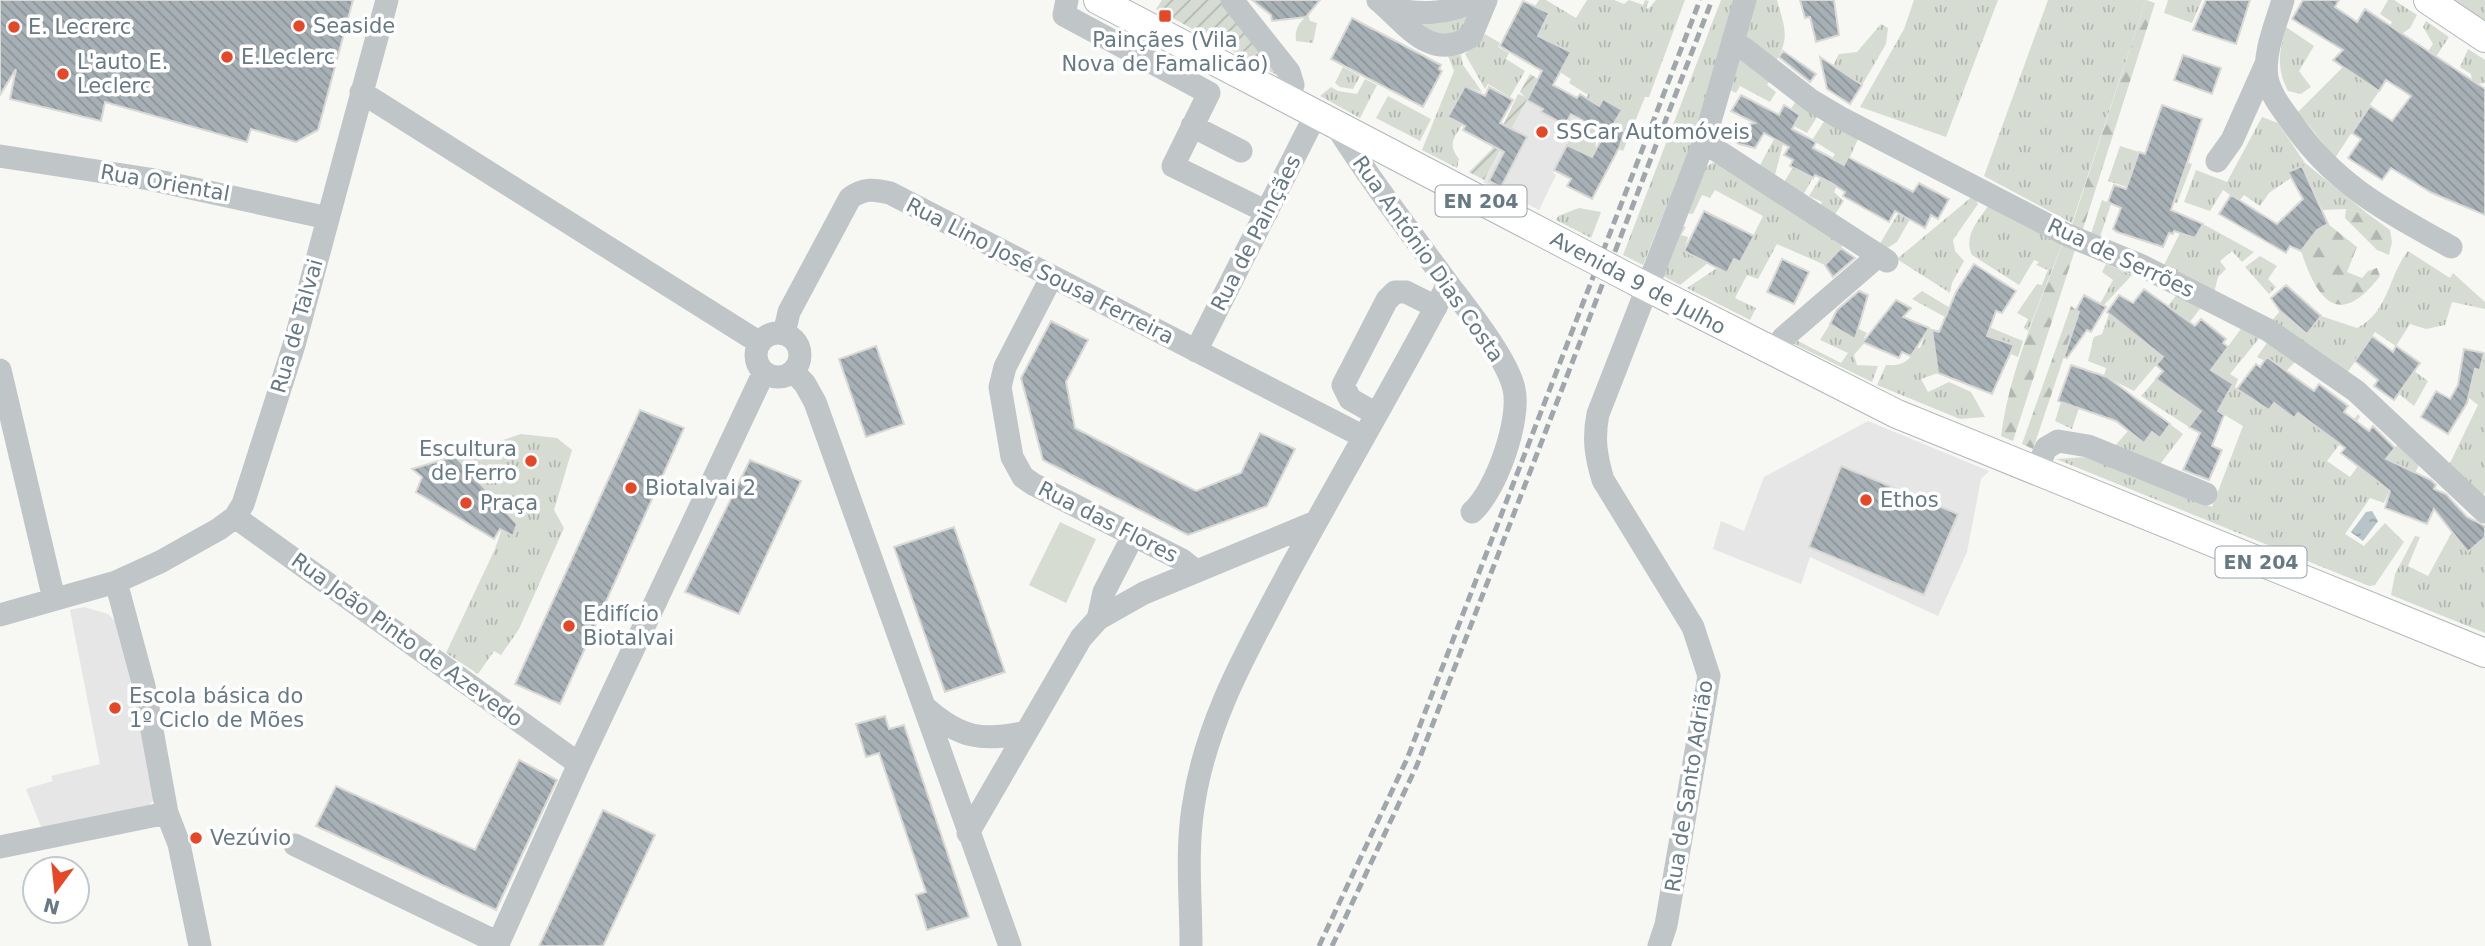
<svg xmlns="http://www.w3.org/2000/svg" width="2485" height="946" font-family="'DejaVu Sans',sans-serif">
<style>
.built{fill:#e5e6e5}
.grass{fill:url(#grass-tufts)}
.forest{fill:url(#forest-firs)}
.garden{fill:url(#garden-furrows)}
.pitch{fill:#d7dcd3}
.water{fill:url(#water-ripples)}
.building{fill:url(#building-back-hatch);stroke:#d9d9d6;stroke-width:2}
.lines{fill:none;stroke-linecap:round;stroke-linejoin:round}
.major-casing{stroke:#b2b7bb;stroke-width:30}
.minor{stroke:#c0c5c8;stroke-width:23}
.major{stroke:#fff;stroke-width:28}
.rail{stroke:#9fa7ac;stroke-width:5;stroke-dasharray:10 5;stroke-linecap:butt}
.major-bridge-casing{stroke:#b2b7bb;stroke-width:30;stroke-linecap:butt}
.major-bridge{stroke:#fff;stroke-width:28}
.poi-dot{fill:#e44827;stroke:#fff;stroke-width:2.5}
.labels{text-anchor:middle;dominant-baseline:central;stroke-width:7;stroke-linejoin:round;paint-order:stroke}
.shield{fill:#fff;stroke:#94a1aa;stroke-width:2}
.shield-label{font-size:19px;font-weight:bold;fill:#667985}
.poi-label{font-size:21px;fill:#667985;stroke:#fff;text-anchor:start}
.street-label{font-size:21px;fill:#667985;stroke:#fff}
</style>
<defs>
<pattern id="grass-tufts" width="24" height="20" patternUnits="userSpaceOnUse" patternTransform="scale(1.75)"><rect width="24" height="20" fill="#d7dcd3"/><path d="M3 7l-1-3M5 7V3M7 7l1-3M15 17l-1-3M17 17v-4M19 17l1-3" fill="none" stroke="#b2b7b1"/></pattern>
<pattern id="forest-firs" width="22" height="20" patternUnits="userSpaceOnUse" patternTransform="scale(1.75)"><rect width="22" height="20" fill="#d7dcd3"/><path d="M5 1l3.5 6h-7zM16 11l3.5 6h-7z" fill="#b2b7b1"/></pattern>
<pattern id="garden-furrows" width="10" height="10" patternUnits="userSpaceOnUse" patternTransform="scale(1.75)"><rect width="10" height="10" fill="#d7dcd3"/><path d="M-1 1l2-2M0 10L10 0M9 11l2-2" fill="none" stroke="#b2b7b1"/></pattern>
<pattern id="water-ripples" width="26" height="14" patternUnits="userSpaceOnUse" patternTransform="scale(1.75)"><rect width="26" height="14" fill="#b7c5c8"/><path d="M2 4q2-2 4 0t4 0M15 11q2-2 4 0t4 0" fill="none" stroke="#99a5a8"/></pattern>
<pattern id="building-back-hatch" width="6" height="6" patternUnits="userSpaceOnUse" patternTransform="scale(1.75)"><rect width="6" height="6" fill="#a7b0b5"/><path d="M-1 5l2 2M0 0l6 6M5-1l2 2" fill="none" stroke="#8c9499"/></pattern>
</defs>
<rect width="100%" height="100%" fill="#f7f7f4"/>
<path class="built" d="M1538,79L1586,108L1553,173L1556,175L1539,210L1483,182Z
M1868,421L1989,471L1981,479L1967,552L1938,616L1810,557L1801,584L1713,549L1721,521L1744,531L1764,477Z
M84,607L108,614L116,622L134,679L154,799L147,808L42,829L26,789L53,781L51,776L100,764L70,610Z"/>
<path class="grass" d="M1539,0H1546L1576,18L1587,0H1614L1624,4L1629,0L1643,5L1645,0L1649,1L1646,8L1648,9L1656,0H1685L1649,97H1645L1623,151L1618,149L1624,132L1613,125L1622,110L1603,99L1596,110L1586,99L1588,95L1569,83L1571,79L1560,72L1535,42L1549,13L1535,6Z
M1721,0H1737L1717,56L1704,113L1643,265L1623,255Z
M1752,0H1777C1785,29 1791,39 1773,65L1738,35Z
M1914,0H1998L1946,137L1860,107L1904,29Z
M2048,0H2146L2072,223L1984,176Z
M2168,0H2202L2192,23L2164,13Z
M2388,0H2394L2417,15L2410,28L2399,36L2388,30L2392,22L2380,14Z
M2450,0H2485V24Z
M1462,12L1469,17L1464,29L1450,35L1431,36L1417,24L1441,23Z
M1308,14L1310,21L1317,23L1313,43L1296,41C1294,27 1301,22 1308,14Z
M2426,21L2449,37L2420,81L2412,76L2433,44L2423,27Z
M1881,24L1888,28L1886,44L1862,85L1833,66L1839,54L1857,52Z
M2286,27L2314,46L2299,71L2311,87L2301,94L2288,91C2276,67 2279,53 2286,27Z
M1485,34L1500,43L1498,47L1509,53L1506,59L1525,71L1510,97L1488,84L1485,89L1465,54Z
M2468,49L2485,60V83L2477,84L2473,89L2471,74L2460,67Z
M1461,55L1463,65L1482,92L1465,86L1449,116L1462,125C1454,139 1447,143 1459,159L1457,168L1422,150L1454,71L1448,56Z
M1743,58L1771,78L1767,85L1776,92L1770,102L1740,86L1736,93L1730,90L1738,60Z
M1343,67L1360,76L1353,89L1340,87L1335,83Z
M2343,67L2379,91L2335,158L2298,112Z
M1365,79L1377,85L1360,118L1320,96L1331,87L1338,91L1357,94Z
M1388,96L1431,119L1420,141L1376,118Z
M1797,99L1817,117L1807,133L1794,126L1800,115L1791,109Z
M2262,117L2278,123L2305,163L2368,214L2346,209L2323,210L2302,166L2288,172L2291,178L2269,193L2260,206L2244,195L2239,201L2223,190L2210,211L2184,202L2196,170L2227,182Z
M1581,118L1595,127L1596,151L1592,157L1567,145Z
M1825,120L1859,137L1834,192L1844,201L1833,217L1819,208L1822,202L1809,196L1835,154L1812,140Z
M1774,139L1783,144L1774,179L1758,169Z
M2120,146L2139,152L2129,183L2186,162L2192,164L2177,203L2108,181Z
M1716,161L1844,244L1825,265L1777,244L1758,279L1747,275L1735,298L1756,308L1750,320L1687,288L1717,268L1727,273L1734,259L1740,262L1763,216L1715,190L1710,198L1702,195L1693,214L1685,213L1704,168Z
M1793,167L1813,178L1802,197L1783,184Z
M1910,193L1901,214L1910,219L1897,242L1884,250L1878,247Z
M1974,195L1978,204L1953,240L1955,251L1964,261L1952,283L1950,293L1897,259Z
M2102,200L2111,204L2099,240L2090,237Z
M1988,206L2063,242L2028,331L2024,328L2028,319L2017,313L2037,284L2042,285L2048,270L2036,265L2039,262L2034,260L2019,285L1972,255C1963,236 1978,221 1988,206Z
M1579,208L1601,212L1591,238L1556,220L1558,216Z
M2203,224L2254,252L2242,262L2232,251L2220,261L2226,269L2218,277L2214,293L2163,267L2180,233L2195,238Z
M1680,225L1686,227L1681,235L1688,237L1684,251L1708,263L1680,285L1663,276Z
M2408,251L2450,278L2453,273L2485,302V309L2452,302L2445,325L2426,329L2410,324L2396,346L2375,332L2345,376L2270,323L2280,311L2307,334L2321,316L2357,328C2389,312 2388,276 2408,251Z
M2260,256L2277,266L2268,279L2276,287L2269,294L2245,267Z
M2106,264L2132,275L2104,305L2100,304L2113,280L2102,272Z
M1922,291L1967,318L2023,341L2018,357L2011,354L2012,348L1943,357L1937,365L1938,373L1921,379L1928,392L1949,382L1971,392L1985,417L1960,419L1877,385L1886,365C1903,366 1908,362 1917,348H1920L1928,328L1947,333L1948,311L1945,317L1912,299Z
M2178,293L2203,305L2189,323L2167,307Z
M2109,314L2163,357L2134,391L2104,376L2106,368L2088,361L2094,337L2102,334Z
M1830,324L1854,338L1859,329L1867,333L1864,338L1867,340L1854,355L1857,365L1878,366L1872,382L1792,343L1796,340L1841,363L1848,353L1820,340Z
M2243,326L2261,336L2230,374L2238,379L2235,387L2269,410L2282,393L2298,413L2338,440L2358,414L2360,417L2327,461L2350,477L2358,466L2372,477L2401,440L2422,459L2415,473L2394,480L2384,503L2370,498L2345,534L2364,546L2385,523L2404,542L2375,585L2369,586L2056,459L2086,457L2103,461L2212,507L2243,426L2218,411L2228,394L2188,370L2213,367Z
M2269,340L2298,359L2286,371L2257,357Z
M2485,353V492L2483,496L2449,465L2478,405L2468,397L2475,369L2480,370Z
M2414,371L2428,381L2414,406L2399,394Z
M2156,379L2201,411L2189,427L2141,396Z
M2061,402L2079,408L2072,429L2055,421Z
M2170,424L2183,434L2158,467L2114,447L2128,431L2144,443L2152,432L2160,438Z
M521,434L557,438L572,450L554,510L564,528L519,629L501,655L494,651L478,674L446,653L495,549L507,514L455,456Z
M2452,532L2468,552L2485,537V633L2391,595L2395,574L2415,536L2420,537L2408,566L2428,576Z"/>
<path class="forest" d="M2146,0L2155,3L2082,232L2071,228Z
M2346,209L2368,214L2390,230L2392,242L2389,255L2377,250L2345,218Z
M2328,224L2357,247L2347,272L2362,278L2368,271L2377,268L2380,276C2339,330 2317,300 2301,251L2317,230Z
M2062,245L2075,250L2013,441L2001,436C2010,368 2038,309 2062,245Z
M2071,306L2079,312L2033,449L2022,444Z"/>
<path class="garden" d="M1162,0H1224L1284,79L1156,9Z
M1530,74L1538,79L1484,180L1469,172L1492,149L1518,94L1525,97L1520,92Z"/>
<path class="pitch" d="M1060,522L1096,539L1066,603L1029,585Z"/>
<path class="water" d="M2372,511L2378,521L2363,541L2351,532L2366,512Z"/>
<path class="building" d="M0,0H353L318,130L296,142L251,129L247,142L105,102L101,121L10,99L16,69L0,95Z
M1252,0H1320L1306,17L1272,21L1271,15Z
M1800,0H1834L1839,35L1816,42L1810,17L1805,18Z
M2206,0H2250L2236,44L2193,30Z
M2303,0H2339L2335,7L2357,22L2365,9L2485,89V215L2432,193L2391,168L2382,180L2348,158L2361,139L2352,133L2370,106L2392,121L2411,96L2386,80L2379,91L2333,60L2343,50L2292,19Z
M1523,1L1549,13L1538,36L1571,52L1553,85L1577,98L1580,94L1599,106L1603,99L1622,110L1613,125L1624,132L1620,146L1592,199L1567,186L1571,179L1554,170L1567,145L1592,157L1605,133L1571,114L1565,125L1541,112L1543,109L1527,100L1542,71L1500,46Z
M1352,18L1441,65L1439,69L1442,71L1423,107L1331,59Z
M1783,51L1816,74L1810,82L1779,57Z
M2183,55L2221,68L2212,94L2174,80Z
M1820,57L1862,85L1850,104L1827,89Z
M1465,86L1485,96L1489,87L1513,100L1500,123L1527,137L1501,187L1489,181L1504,152L1463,130L1465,126L1448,117Z
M1741,95L1779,115L1784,105L1800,115L1792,129L1816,142L1813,148L1844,165L1848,157L1913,192L1919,183L1949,199L1938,219L1931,215L1925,228L1895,211L1889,222L1843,196L1845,192L1830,182L1815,175L1813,178L1790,166L1793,160L1784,155L1789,147L1764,133L1755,148L1739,144L1721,132L1755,123L1731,111Z
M2162,105L2202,119L2171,210L2203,224L2195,238L2174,231L2173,234L2169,233L2163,247L2117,232L2113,229L2121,208L2108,202L2114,185L2126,189L2139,152L2145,154Z
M2302,166L2328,224L2317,230L2301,251L2290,246L2286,253L2219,214L2231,195L2277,224L2303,199L2288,172Z
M1704,211L1754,236L1740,262L1734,259L1727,273L1684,251Z
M1841,248L1855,258L1833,277L1825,265Z
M1782,259L1809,272L1794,304L1767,292Z
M1974,264L2016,291L2002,313L1996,311L1987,336L2014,345L1992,394L1938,373L1932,330L1939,332L1956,292Z
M2286,285L2321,316L2307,334L2280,311L2271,298Z
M2144,289L2195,326L2201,319L2226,339L2223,343L2228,347L2211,370L2233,384L2218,411L2224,415L2212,446L2222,450L2209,480L2183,470L2200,433L2189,427L2201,411L2156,379L2163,371L2156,365L2163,357L2107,312L2119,295L2133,303Z
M1859,291L1868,295L1855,339L1830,324L1837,310Z
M2084,295L2106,307L2091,332L2087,330L2067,358L2064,357L2079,312L2076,310Z
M1896,300L1911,308L1903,317L1929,328L1911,356L1902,352L1899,358L1863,342Z
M1051,321L1088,340L1066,382L1075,428L1196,491L1241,473L1260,433L1295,449L1267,506L1188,535L1043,460L1021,378Z
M2372,336L2393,352L2396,346L2420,363L2394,400L2374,386L2378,380L2355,361Z
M876,346L904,424L866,437L839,359Z
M2464,349L2484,353L2480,370L2475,369L2467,403L2448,434L2421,417L2436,391L2450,399L2458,385Z
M2267,357L2314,391L2319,384L2348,406L2344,412L2369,431L2373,426L2395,448L2386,459L2431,480L2436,485L2434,489L2446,494L2467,517L2485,526V537L2468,552L2434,509L2427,524L2385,508L2390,491L2341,453L2345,448L2298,413L2294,418L2274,403L2269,410L2237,389L2256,364L2260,367Z
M2071,365L2107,377L2170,424L2160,438L2152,432L2144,443L2116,421L2058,401Z
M640,410L684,428L560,704L515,684Z
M455,456L517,524L513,536L500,529L494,539L416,492L422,477L412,469Z
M750,460L801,481L739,614L685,592Z
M1841,466L1958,514L1924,595L1809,547Z
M954,527L1005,672L945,692L894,547Z
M885,716L889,729L904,725L969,917L927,930L916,895L926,892L879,753L866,757L856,724Z
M519,760L557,780L496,910L316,826L336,786L475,850Z
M603,810L655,835L603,946H539Z"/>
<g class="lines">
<g class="major-casing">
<path id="major" d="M1098,0L1570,247
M2428,0L2485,38
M1637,282L1897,414L2485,653"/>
</g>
<path class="minor" d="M1067,0L1064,15L1209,93L1173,166L1267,212
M1232,0L1289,72L1293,85L1288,99
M1378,0C1405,22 1431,64 1471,36L1486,0
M2283,0C2276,24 2263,53 2267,78C2271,96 2283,110 2293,124C2335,185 2388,212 2451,247
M1387,8C1420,15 1447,15 1477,0
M1733,40L1812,101L1839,117L2067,235L2142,266L2268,330L2356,391L2485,512
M361,92L760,343
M1335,124C1370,180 1410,232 1449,285C1468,310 1508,360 1514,389C1521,420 1496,491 1472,512
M1192,126L1241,151
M1704,142L1887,261
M0,156L149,179L328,218
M2217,161L2232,140L2266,64
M1051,278L1005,367L1000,387L1012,457L1023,477L1033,484L1182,560L1196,571
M756 355a22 22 0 1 1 44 0a22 22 0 1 1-44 0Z
M784,334L789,312L850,198C864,188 874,189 890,193L1364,437
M1196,351L1316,114
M1772,353L1783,338L1878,256
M0,370L54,599
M793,371L805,384L815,402L1010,946
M1376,414L1350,399L1343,385L1387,300L1395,292H1406L1436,307
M2036,471L2046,448L2058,441L2088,446L2206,494
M235,517L579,764
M116,582L144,686L167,813L179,844L200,946
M0,615L116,582L160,562L219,529L235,517L243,504L294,345L387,0
M1098,619L1144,593L1316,522
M927,709C960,738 983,742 1026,732
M968,833L1081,638L1098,619L1104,592L1133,536
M295,845L499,943
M0,847L167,813
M497,946L579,764L764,372
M1191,946C1191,900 1186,853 1193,808C1205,723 1247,651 1286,577C1339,479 1396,383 1448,284
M1659,946L1666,925L1709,676L1693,627L1603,480C1596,457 1593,438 1598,414L1704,142L1745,0"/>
<use href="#major" class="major"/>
<path class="rail" d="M1319,946L1407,759L1700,0
M1332,946L1417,765L1712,0"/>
<g class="major-bridge-casing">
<path id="major-bridge" d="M1570,247L1637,282"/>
</g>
<use href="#major-bridge" class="major-bridge"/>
</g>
<g class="poi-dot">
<rect x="1158" y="9" width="14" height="14" rx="3.5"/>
<circle cx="299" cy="26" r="7"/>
<circle cx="14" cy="27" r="7"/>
<circle cx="227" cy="57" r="7"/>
<circle cx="63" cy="74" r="7"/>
<circle cx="1542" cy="132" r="7"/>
<circle cx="531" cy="461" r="7"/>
<circle cx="631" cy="488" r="7"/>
<circle cx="1866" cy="500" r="7"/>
<circle cx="466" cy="503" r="7"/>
<circle cx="569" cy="626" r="7"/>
<circle cx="115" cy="708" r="7"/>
<circle cx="196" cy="838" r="7"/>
</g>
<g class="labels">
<g class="shield">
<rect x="1435.5" y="185.5" width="91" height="31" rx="5"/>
<rect x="2215.5" y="546.5" width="91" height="31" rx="5"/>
</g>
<g class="shield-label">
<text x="1481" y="201">EN 204</text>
<text x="2261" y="562">EN 204</text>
</g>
<g class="poi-label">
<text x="313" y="26">Seaside</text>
<text x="28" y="27">E. Lecrerc</text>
<text x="1165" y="40" text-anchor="middle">Painçães (Vila<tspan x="1165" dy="24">Nova de Famalicão)</tspan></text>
<text x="241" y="57">E.Leclerc</text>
<text x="77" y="62">L'auto E.<tspan x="77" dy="24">Leclerc</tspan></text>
<text x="1556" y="132">SSCar Automóveis</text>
<text x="517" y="449" text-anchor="end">Escultura<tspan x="517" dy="24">de Ferro</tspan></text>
<text x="645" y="488">Biotalvai 2</text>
<text x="1880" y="500">Ethos</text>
<text x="480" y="503">Praça</text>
<text x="583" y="614">Edifício<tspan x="583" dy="24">Biotalvai</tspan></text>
<text x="129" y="696">Escola básica do<tspan x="129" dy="24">1º Ciclo de Mões</tspan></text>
<text x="210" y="838">Vezúvio</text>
</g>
<g class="street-label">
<text transform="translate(165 183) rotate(10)">Rua Oriental</text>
<text transform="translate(1256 233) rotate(-63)">Rua de Painçães</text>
<text transform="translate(2121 258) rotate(25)">Rua de Serrões</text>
<text transform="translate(1428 259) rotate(55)">Rua António Dias Costa</text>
<text transform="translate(1040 271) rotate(27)">Rua Lino José Sousa Ferreira</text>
<text transform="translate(1638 283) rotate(28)">Avenida 9 de Julho</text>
<text transform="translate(297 326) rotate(-74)">Rua de Talvai</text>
<text transform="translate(1108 522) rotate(27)">Rua das Flores</text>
<text transform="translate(407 640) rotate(36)">Rua João Pinto de Azevedo</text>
<text transform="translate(1689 786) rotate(-81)">Rua de Santo Adrião</text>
</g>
</g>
<g transform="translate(56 890) rotate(195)"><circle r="33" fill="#ffffff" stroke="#c2c9ce" stroke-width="2"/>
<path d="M0-5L12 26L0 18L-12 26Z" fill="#e44827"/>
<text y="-10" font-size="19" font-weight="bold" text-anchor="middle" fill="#667985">N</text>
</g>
</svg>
